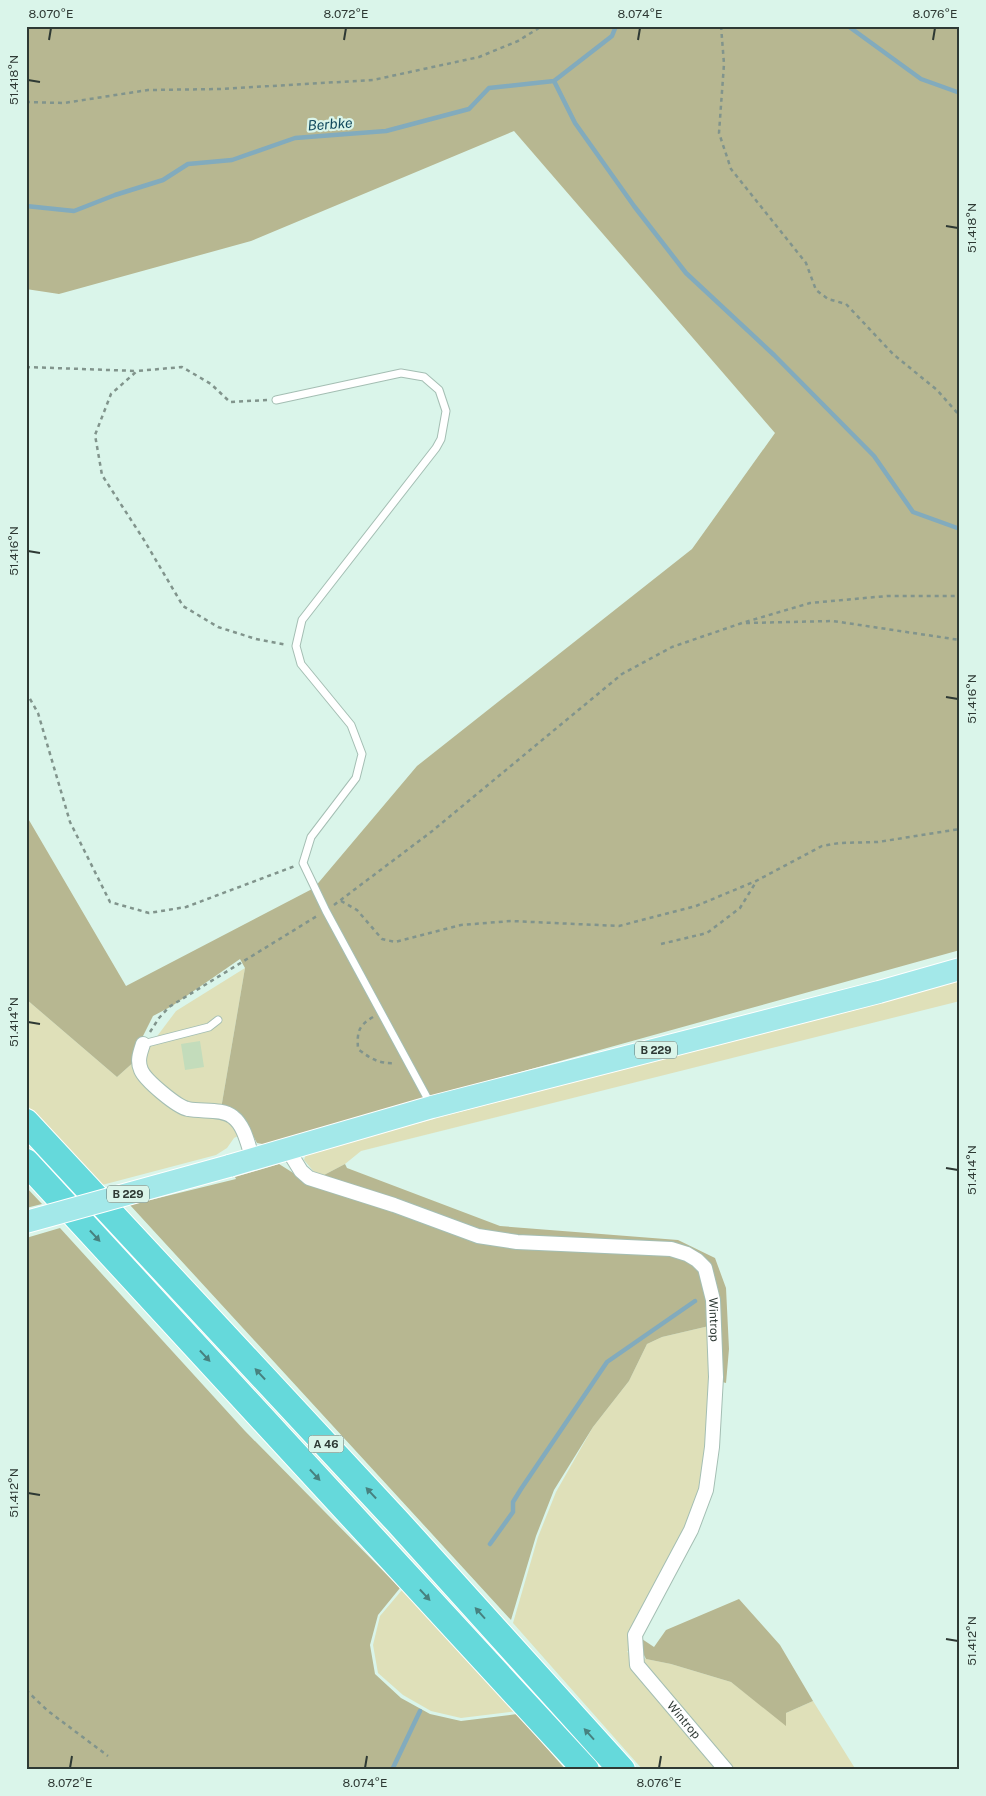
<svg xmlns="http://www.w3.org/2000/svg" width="986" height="1796" font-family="'Public Sans',sans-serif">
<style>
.green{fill:#dfe0b9}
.forest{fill:#b7b791}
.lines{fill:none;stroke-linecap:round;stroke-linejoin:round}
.stream{stroke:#82abbd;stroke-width:4.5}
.building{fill:#c3dcbb}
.lane-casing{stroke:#a4beb3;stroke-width:9}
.street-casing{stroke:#a4beb3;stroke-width:16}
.primary-casing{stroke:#fff;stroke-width:24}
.highway-casing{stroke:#fff;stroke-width:28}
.path{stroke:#81948c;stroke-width:2.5;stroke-dasharray:4 4;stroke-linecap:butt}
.lane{stroke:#fff;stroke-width:7}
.street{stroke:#fff;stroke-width:14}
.primary{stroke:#a3e8e9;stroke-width:22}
.highway{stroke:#65d9db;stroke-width:26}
.primary-bridge-casing{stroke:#fff;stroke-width:24;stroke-linecap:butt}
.primary-bridge{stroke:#a3e8e9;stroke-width:22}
.oneway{fill:#47817f}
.ticks{fill:none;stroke:#2e3934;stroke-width:2}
.labels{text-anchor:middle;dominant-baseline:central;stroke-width:4.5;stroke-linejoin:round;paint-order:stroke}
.shield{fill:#daf5ea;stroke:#62716b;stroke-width:1}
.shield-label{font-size:11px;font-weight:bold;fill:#2e3934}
.street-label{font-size:12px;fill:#2e3934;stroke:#daf5ea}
.water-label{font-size:14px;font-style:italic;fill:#10485c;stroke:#daf5ea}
.neatline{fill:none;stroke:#2e3934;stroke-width:2}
.ticks-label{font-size:12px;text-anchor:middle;fill:#2e3934}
</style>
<rect width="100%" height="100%" fill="#daf5ea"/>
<path class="green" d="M245,968L221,1109L179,1101L151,1076L144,1060L149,1047L176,1011Z
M960,977V1001L361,1151L345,1164L324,1175L315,1173L304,1160L306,1154L356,1140Z
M26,999L117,1077L136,1060L187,1114L229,1120L237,1128L238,1136L234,1138L227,1148L216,1155L102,1185L26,1104Z
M709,1326L712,1388L702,1483L689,1526L633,1645L627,1652L646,1659L671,1664L731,1682L786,1725V1713L813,1701L856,1770H643L513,1623L538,1537L556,1492L593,1427L629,1381L647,1344L662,1337Z
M402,1590L517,1711L461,1718L431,1711L403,1695L378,1673L373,1645L380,1616Z"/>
<path class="forest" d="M26,26H960V950L441,1094L268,1145L257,1143L246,1123L221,1109L245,968L240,959L172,1006L153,1016L139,1044L136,1060L117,1077L26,999V815L126,986L314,888L417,766L692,549L775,433L514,131L251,241L59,294L26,289Z
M279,1164L298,1176L324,1175L345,1164L347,1168L500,1226L678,1240L715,1258L726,1288L729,1349L726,1383L719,1381L709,1326L662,1337L647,1344L629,1381L593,1427L554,1490L536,1536L511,1620L130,1205L236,1179L235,1177Z
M26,1187L42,1204L26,1208Z
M60,1228L245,1431L400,1588L378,1615L370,1645L375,1674L401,1698L430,1714L461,1721L517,1714L566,1770H26V1238Z
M739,1599L780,1645L813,1701L786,1713V1726L731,1682L671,1664L646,1659L643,1653L642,1639L654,1647L666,1630Z"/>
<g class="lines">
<path class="stream" d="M848,26L921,79L960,93
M554,81L575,123L634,206L686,273L774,355L874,456L913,512L960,529
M26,206L74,211L115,195L163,180L188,164L232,160L295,138L386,131L469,109L489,88L554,81L612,36L616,26
M490,1544L513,1512V1502L521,1489L607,1362L695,1301
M392,1770L420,1711"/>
</g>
<path class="building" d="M200,1041L204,1067L185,1070L181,1044Z"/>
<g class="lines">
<g class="lane-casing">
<path id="lane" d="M276,400L401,373L424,377L439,390L446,411L441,439L436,448L302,620L296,646L301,664L351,725L362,754L356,778L311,837L303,863L326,911L430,1103
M143,1044L209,1027L218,1020"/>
</g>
<g class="street-casing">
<g id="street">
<path d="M143,1044C140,1053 137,1061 141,1070C145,1080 177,1107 188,1109C202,1112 222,1108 233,1117C245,1126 248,1146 253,1159"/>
<path id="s1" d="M288,1150L301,1171L309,1178L394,1205L478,1236L517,1242L671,1249L687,1254L697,1260L705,1268L713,1300L716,1377L712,1447L706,1490L691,1530L635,1635L637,1665L726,1770"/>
</g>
</g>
<g class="primary-casing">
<path id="primary" d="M229,1166L432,1107L879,992L960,969"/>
</g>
<g class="highway-casing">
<path id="highway" d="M26,1122L397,1521L622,1770
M26,1162L586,1770"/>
</g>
<path class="path" d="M721,26L724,64L719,133L731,169L806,263L816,290L828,299L846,304L893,354L937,390L960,416
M26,102L64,103L148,90L220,89L373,80L479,57L518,41L542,26
M26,367L137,371
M267,400L230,402L211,384L182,367L137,371L111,394L95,435L102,475L144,540L183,606L218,627L256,639L287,645
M746,623L833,621L960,640
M26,692L38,713L70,822L110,902L149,913L186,907L295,866
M341,901L357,910L382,939L395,942L461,925L511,921L619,926L696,906L756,881L822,846L839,843L878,842L960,829
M334,905L431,832L622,674L672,647L742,623L810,603L887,596H960
M661,944L707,933L740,908L756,882
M373,1017C358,1026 357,1032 358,1049C371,1059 379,1064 396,1063
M150,1032L159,1018L169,1007L317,916
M26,1690L48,1711L108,1756"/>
<use href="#lane" class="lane"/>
<use href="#street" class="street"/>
<use href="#primary" class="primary"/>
<use href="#highway" class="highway"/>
<g class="primary-bridge-casing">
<path id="primary-bridge" d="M26,1222L229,1166"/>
</g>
<use href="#primary-bridge" class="primary-bridge"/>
</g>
<defs><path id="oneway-solid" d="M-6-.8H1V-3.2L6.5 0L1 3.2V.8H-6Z" transform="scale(1.25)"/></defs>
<g class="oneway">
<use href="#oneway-solid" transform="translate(95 1236) rotate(47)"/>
<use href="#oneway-solid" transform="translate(205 1356) rotate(47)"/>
<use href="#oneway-solid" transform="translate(260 1374) rotate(-133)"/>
<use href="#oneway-solid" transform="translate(315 1475) rotate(47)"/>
<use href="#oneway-solid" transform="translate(371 1493) rotate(-133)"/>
<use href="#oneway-solid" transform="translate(425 1595) rotate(47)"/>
<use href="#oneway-solid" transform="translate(480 1613) rotate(-132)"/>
<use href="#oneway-solid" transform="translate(589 1734) rotate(-132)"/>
</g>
<path class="ticks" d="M49,40L51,28M344,40L346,28M638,40L640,28M933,40L935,28M28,80L40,82M946,226L958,228M28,551L40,553M946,697L958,699M28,1022L40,1024M946,1168L958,1170M28,1493L40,1495M946,1639L958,1641M70,1768L72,1756M365,1768L367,1756M659,1768L661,1756"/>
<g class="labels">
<g class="shield">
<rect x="635" y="1041.5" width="42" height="17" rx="4"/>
<rect x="107" y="1185.5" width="42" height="17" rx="4"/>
<rect x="308.5" y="1435.5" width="35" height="17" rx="4"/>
</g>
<g class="shield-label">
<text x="656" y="1050">B 229</text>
<text x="128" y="1194">B 229</text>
<text x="326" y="1444">A 46</text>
</g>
<g class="street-label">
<text stroke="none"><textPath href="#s1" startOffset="500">Wintrop</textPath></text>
<text stroke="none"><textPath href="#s1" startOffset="935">Wintrop</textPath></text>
</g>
<g class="water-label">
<text transform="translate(330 124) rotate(-4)">Berbke</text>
</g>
</g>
<rect width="986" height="1796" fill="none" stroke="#daf5ea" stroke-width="55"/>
<rect x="28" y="28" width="930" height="1740" class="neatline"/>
<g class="ticks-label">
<text x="51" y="18">8.070°E</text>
<text x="346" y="18">8.072°E</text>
<text x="640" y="18">8.074°E</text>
<text x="935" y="18">8.076°E</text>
<text transform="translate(14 80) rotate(-90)" y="4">51.418°N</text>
<text transform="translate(972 228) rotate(-90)" y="4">51.418°N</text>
<text transform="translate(14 551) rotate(-90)" y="4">51.416°N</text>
<text transform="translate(972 699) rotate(-90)" y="4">51.416°N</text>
<text transform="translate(14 1022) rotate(-90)" y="4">51.414°N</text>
<text transform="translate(972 1170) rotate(-90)" y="4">51.414°N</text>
<text transform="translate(14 1493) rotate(-90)" y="4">51.412°N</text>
<text transform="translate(972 1641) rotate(-90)" y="4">51.412°N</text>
<text x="70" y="1787">8.072°E</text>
<text x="365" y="1787">8.074°E</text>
<text x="659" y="1787">8.076°E</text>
</g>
</svg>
